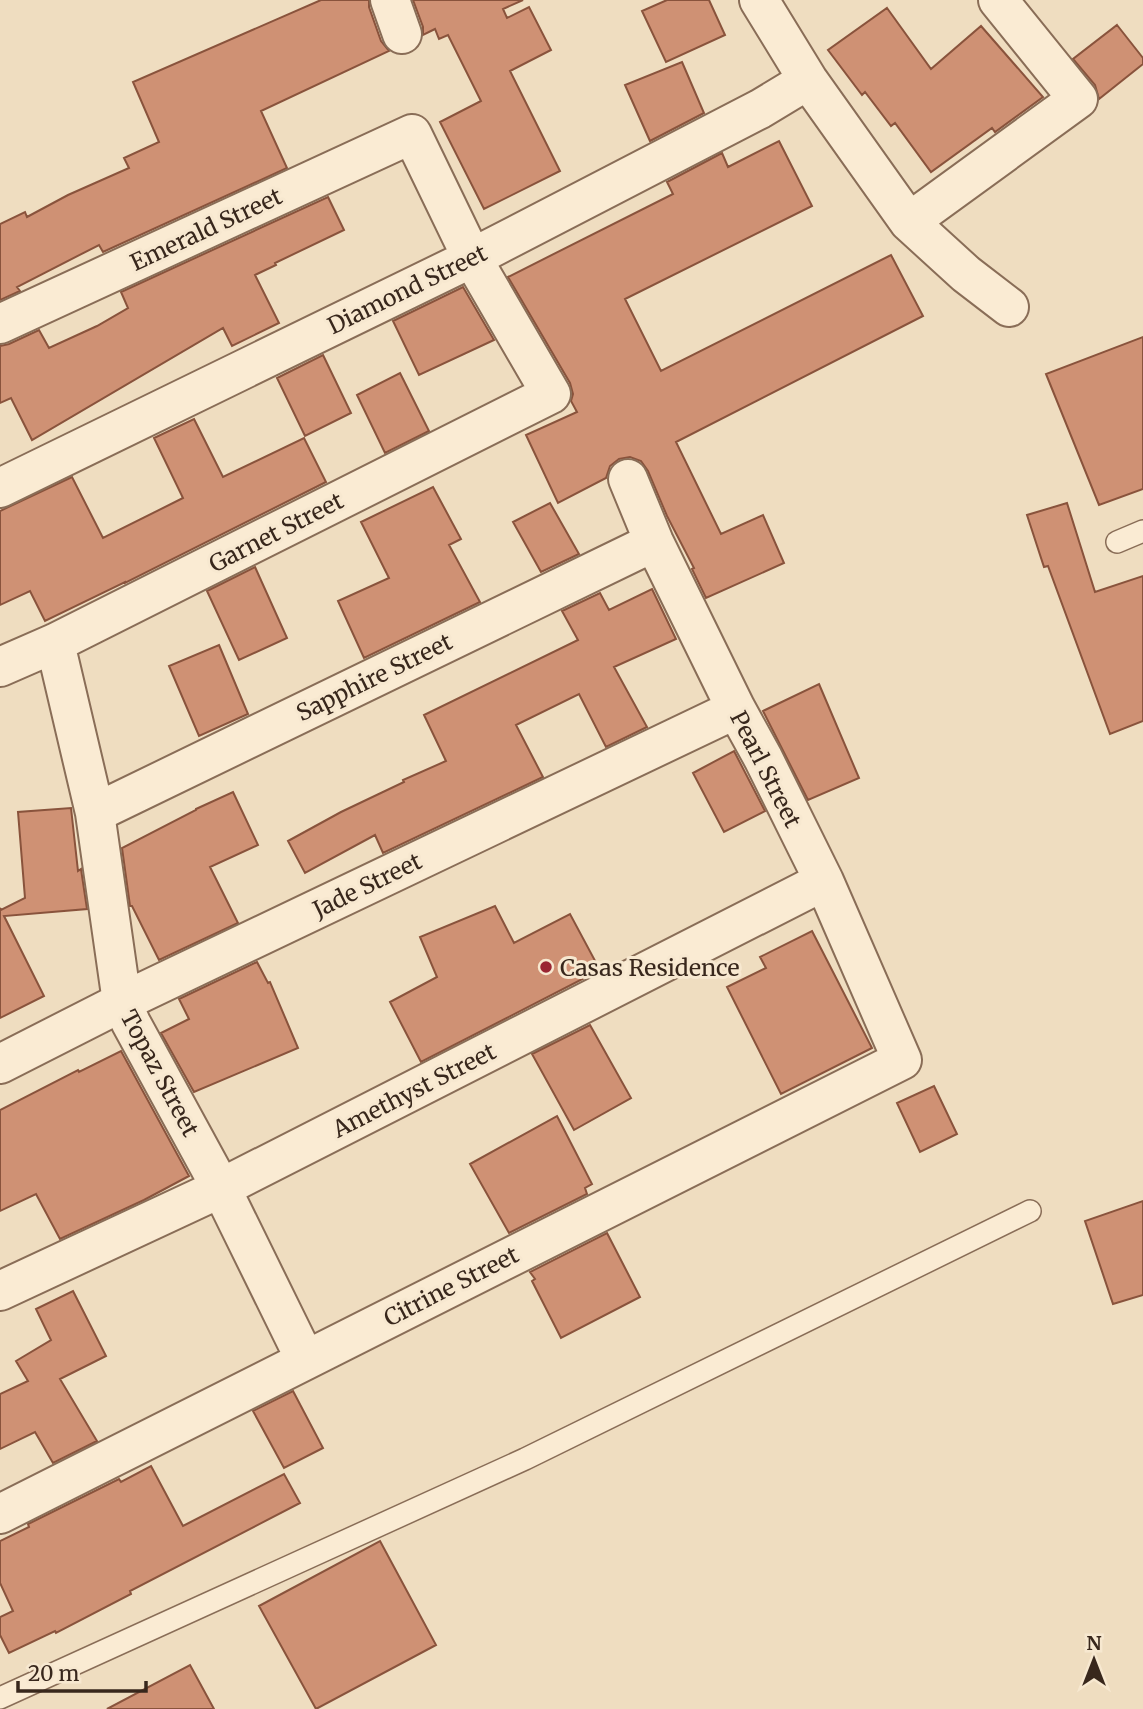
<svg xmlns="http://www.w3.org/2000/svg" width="1143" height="1709" font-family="Merriweather,serif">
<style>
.building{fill:#cf9174;stroke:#89533c;stroke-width:2}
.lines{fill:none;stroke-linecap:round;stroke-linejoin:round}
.service-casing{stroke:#896d57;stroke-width:24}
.minor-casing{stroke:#896d57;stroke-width:42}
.service{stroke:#faebd3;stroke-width:21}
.minor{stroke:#faebd3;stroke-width:38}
.poi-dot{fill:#9a2532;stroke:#f7e8d0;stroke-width:2.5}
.labels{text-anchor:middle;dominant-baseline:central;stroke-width:6;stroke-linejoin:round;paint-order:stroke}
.street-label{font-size:23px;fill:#38271c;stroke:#f7e8d0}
.poi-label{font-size:23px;fill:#38271c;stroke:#f7e8d0;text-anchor:start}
</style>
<rect width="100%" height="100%" fill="#efddc0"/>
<path class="building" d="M321,0H369V7L381,41L389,51L261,111L287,168L103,252L99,245L17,287L20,291L0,300V224L25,212L27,217L68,195L129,168L124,158L159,142L133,82Z
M413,0H523L503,9L507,18L529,7L551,50L510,71L560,171L484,209L440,122L481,101L448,35L439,39L435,29L423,35V27Z
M667,0H709L725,35L666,62L642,11Z
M887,8L931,69L981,26L1043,97L995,132L992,128L931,172L895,123L891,126L865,92L862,95L828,50Z
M1117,25L1143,58V64L1099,99L1095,85L1073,59Z
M682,62L704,113L650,141L625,85Z
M779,141L812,206L625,299L661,371L891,255L923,316L676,442L721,534L763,515L784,563L706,598L692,569L694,568L667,516L648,471L641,461L630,457L619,459L610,466L606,478L558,503L526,435L577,412L571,401L573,394L570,383L508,277L673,194L667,182L722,153L728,167Z
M328,197L344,230L275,263L276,265L255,275L279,323L232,346L223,328L32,440L11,398L0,403V346L9,344L39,330L49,348L97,326L128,308L121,292Z
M463,287L494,340L419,375L393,321Z
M1143,337V489L1099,505L1046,374Z
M323,355L351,413L305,436L277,378Z
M400,373L429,431L385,453L357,395Z
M194,419L223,477L304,438L326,482L125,583V582L45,621L30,591L0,605V511L72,477L103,538L183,498L154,438Z
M433,487L461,539L449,545L480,602L364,658L338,601L389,578L361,522Z
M550,503L579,554L541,572L513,522Z
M1067,503L1095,592L1143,576V721L1110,734L1048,566L1044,567L1027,515Z
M255,567L287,638L239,660L207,591Z
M652,589L676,639L614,667L647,727L606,747L579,694L516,725L543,777L383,853L375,835L305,873L288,841L341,812L404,782L403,780L446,761L424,715L578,640L562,611L600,593L609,610Z
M219,645L248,714L199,736L169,666Z
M819,684L859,778L808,800L763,711Z
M734,751L765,811L724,832L693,773Z
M233,792L258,845L210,867L238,923L159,960L132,906H130L122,848L196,810V809Z
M71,808L78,871L81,869L87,909L4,916L44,996L0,1018V908L1,910L25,898L18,812Z
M495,906L514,943L570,914L600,970L421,1062L390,1002L437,977L420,937Z
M812,931L872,1048L781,1094L727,987L766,968L760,957Z
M257,962L268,983L270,982L298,1048L194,1092L161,1033L189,1019L179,999Z
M590,1025L631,1098L574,1130L532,1054Z
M121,1051L189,1176L144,1200L60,1239L36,1194L0,1211V1110L78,1070L79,1072Z
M934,1086L957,1134L920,1152L897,1103Z
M557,1116L592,1184L585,1188L587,1194L509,1233L470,1164Z
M1143,1201V1295L1113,1304L1085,1221Z
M607,1233L640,1297L561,1338L532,1281L535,1279L530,1272Z
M73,1291L106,1356L60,1379L97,1441L53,1463L35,1432L0,1449V1394L28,1381L16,1361L51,1340L36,1309Z
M293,1391L323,1448L284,1468L253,1411Z
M151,1466L183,1526L284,1474L300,1503L130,1591L131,1594L56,1633L55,1631L9,1653L0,1635V1617L13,1611L0,1583V1541L29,1527L28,1524L119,1479L121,1482Z
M380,1541L436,1645L316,1709L259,1606Z
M190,1665L214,1709H107Z"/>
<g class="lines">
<g class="service-casing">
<path id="service" d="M1117,542L1143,531
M0,1698L525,1459L1030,1211"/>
</g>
<g class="minor-casing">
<path id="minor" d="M390,0L402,34
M759,0L808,80L909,222L966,274L1009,307
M909,222L1078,99L998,0
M0,324L412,134L472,258L551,394L55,643L0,667
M0,488L472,258L760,109L808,80
M55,643L95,813L122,1002L131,1023L221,1188L305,1359
M95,813L654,542
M0,1064L122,1002L736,709
M0,1291L221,1188L824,881
M0,1514L902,1060L824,881L763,758L736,709L654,542L628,479"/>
</g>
<use href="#service" class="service"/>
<use href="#minor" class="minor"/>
</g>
<circle class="poi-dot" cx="546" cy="967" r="7"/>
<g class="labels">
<g class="street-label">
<text transform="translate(206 229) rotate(-25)">Emerald Street</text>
<text transform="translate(407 289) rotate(-26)">Diamond Street</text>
<text transform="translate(276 532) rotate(-27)">Garnet Street</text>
<text transform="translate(374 677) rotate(-26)">Sapphire Street</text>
<text transform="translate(766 769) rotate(63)">Pearl Street</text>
<text transform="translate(367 885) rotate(-26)">Jade Street</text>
<text transform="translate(160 1073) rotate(62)">Topaz Street</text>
<text transform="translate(414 1090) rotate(-27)">Amethyst Street</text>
<text transform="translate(451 1286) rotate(-27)">Citrine Street</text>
</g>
<g class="poi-label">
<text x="560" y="967">Casas Residence</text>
</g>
</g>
<g transform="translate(1094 1660)" stroke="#f7e8d0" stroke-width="5" paint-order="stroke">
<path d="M0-5L12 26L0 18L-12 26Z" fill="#38271c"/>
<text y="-10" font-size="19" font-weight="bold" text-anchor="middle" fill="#38271c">N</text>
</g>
<path d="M18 1681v10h128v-10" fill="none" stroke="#38271c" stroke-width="3.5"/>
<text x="28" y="1681" font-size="21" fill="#38271c" stroke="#f7e8d0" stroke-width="5" paint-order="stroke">20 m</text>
</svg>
